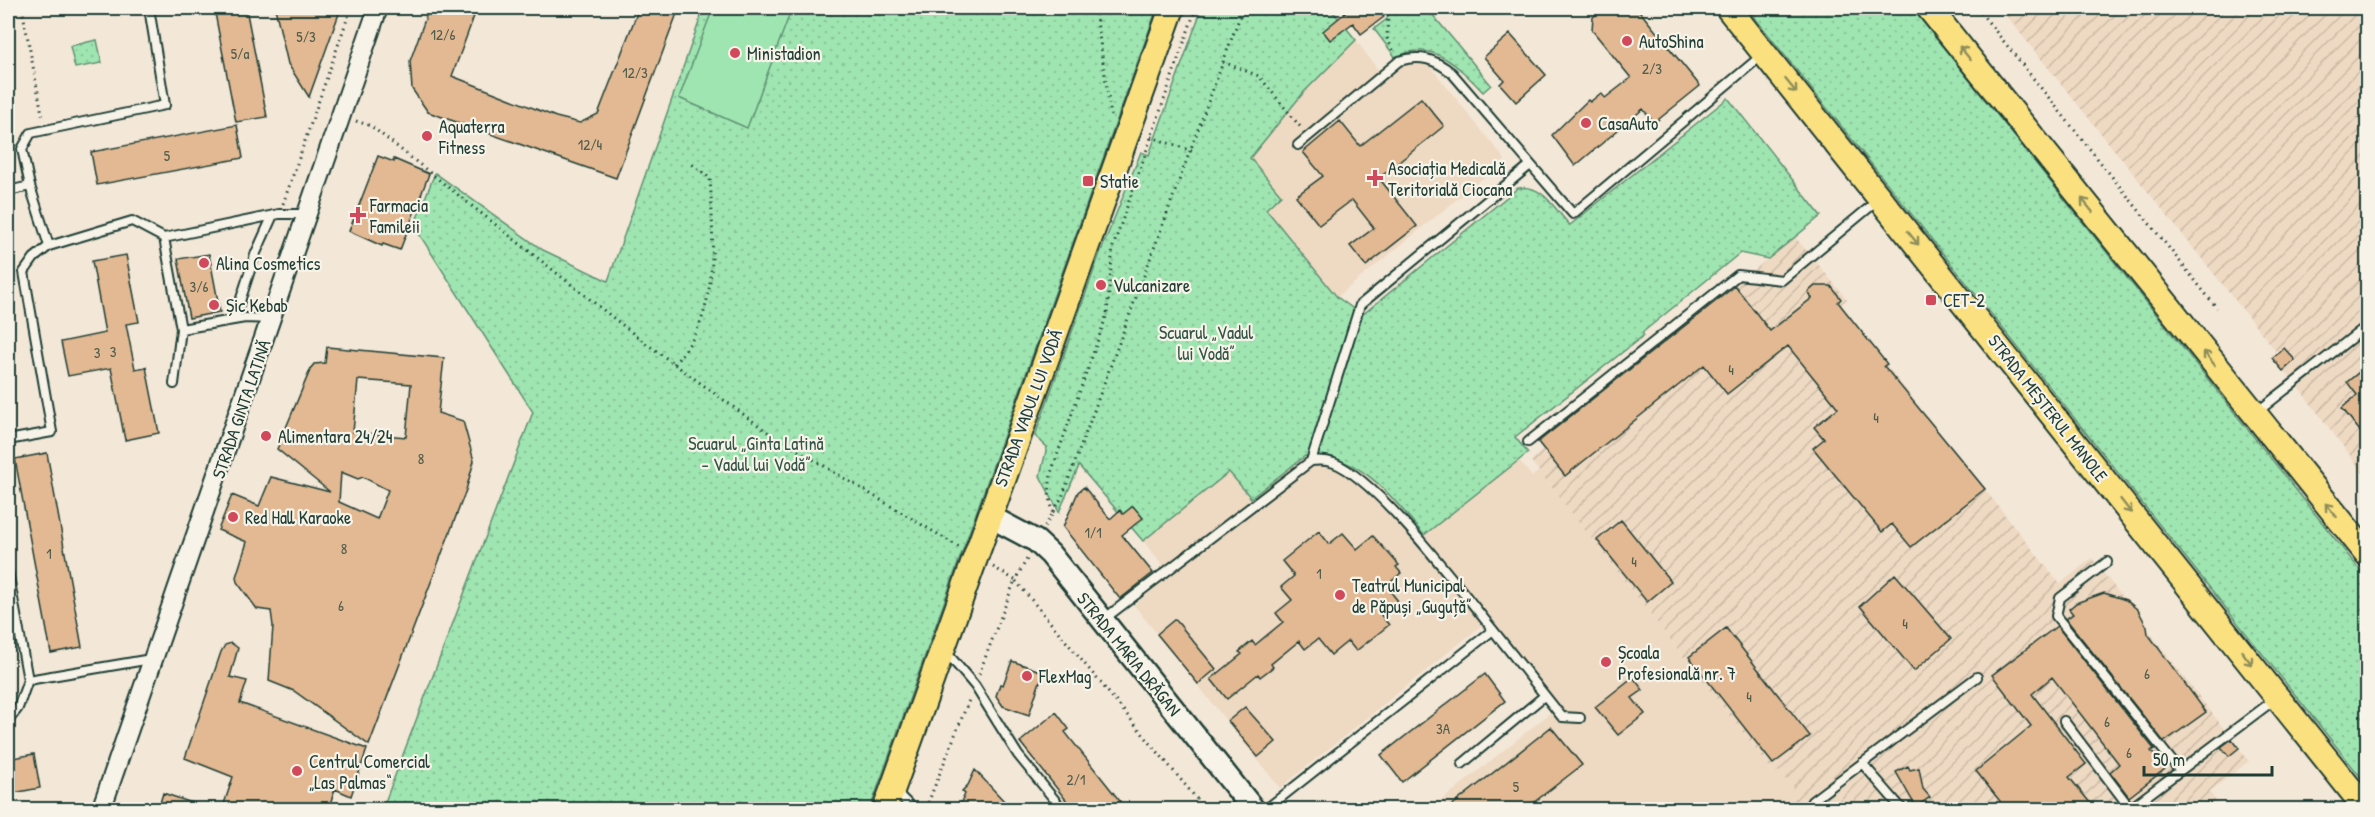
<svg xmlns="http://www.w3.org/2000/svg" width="2375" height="817" font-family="'Patrick Hand',sans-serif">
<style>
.built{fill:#eed9c2}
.industrial{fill:url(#industrial-furrows)}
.grass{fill:url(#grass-dots);stroke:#5f9172;stroke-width:1.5}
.pitch{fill:#9fe5b1;stroke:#5f9172;stroke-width:1.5}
.building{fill:#e2b992;stroke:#1f3d34;stroke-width:1.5;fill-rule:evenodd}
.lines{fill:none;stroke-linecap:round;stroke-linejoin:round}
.service-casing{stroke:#1f3d34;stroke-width:12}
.tertiary-casing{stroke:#1f3d34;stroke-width:22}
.secondary-casing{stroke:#1f3d34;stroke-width:26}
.primary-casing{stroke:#1f3d34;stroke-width:28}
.path{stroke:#1f3d34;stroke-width:3;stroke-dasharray:1.5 4.5;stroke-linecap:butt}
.service{stroke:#f7f3e8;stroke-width:8}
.tertiary{stroke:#f7f3e8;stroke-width:18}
.secondary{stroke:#f7f3e8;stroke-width:21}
.primary{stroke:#fbe080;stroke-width:24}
.oneway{stroke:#8d8e5a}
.poi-dot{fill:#d1495b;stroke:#f7f3e8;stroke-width:2}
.labels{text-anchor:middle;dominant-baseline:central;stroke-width:4.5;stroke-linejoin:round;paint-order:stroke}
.number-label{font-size:15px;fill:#505c4c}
.poi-label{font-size:18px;fill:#1f3d34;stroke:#f7f3e8;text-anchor:start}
.park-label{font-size:18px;fill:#325647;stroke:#f7f3e8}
.street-label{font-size:18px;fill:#1f3d34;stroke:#f7f3e8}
</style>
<defs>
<pattern id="industrial-furrows" width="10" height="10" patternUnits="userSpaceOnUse" patternTransform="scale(1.5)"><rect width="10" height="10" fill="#eed9c2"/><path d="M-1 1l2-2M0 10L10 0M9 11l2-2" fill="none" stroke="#ccbba7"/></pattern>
<pattern id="grass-dots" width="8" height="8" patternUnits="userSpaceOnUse" patternTransform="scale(1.5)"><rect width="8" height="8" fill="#9fe5b1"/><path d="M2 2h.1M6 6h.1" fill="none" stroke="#88c599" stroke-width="1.8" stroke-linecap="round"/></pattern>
</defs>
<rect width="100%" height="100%" fill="#f3e7d7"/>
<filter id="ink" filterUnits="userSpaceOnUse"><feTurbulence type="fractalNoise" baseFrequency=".0167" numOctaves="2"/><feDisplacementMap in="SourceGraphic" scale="12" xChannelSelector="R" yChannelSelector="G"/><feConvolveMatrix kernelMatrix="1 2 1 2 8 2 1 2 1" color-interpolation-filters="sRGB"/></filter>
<g filter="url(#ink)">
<path class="built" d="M1356,40L1378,70L1401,55L1418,51L1505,160L1337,297L1266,208L1250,158L1304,92Z
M1305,456L1339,460L1362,472L1385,491L1424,535L1519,460L1532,477L1539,471L1774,773L1778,771L1794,789L1776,809H1431L1560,705L1491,618L1280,788L1134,605L1171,575L1143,541L1229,472L1251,498Z"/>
<path class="industrial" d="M2000,8H2367V478L2292,379L2270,357L2276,351Z
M1795,237L1847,299L1839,306L2060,584L2092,558L2249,761L2209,792L2222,809H1776L1793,788L1778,771L1775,774L1531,461L1545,448L1541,442Z"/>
<path class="grass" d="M704,8H1157L870,809L382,810L533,412L414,226L435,173L543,250L608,281Z
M1202,8H1330L1356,40L1304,92L1250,158L1281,195L1266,209L1337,297L1362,315L1518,188C1543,183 1554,209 1570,225L1728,98L1821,216L1768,259L1740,253L1643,332V336L1515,437L1528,453L1424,535C1401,509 1373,468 1337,460C1327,457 1315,457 1305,456L1251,498L1229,472L1143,541L1079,466L1059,512L1040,476L1047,447L1035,436L1099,256L1141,152L1149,155Z
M1382,8H1427L1491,85L1483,92C1461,69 1431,36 1396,58L1374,29L1387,19L1388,15Z
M1747,8H1912L2367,579V785Z
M97,40L102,63L75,68L70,46Z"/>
<path class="pitch" d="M713,8H792L747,128L679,98Z"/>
<path class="building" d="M214,8H246L267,117L236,122Z
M275,8H341L309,97L288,64Z
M429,8H477L452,76L556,117L580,123L598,114L639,8H679L616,178L428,112L412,89L410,61Z
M1341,8H1376L1384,17L1361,34L1353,23L1330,40L1323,31L1345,13Z
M1606,8H1637L1700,86L1654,123L1643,109L1575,166L1552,135L1588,100L1590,102L1601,93L1605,98L1631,78L1592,30L1593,17Z
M1510,34L1546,75L1516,102L1500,84L1504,80L1484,57Z
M1421,98L1444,126L1379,178L1417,226L1366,266L1350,246L1374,228L1352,200L1319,225L1296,196L1323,176L1303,152L1340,121L1360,146Z
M237,125L243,158L97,185L91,152Z
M378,156L394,162V159L429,174L400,250L383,244L382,246L349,231Z
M209,254L220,312L189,318L178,259Z
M126,255L139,322L126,324L135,369L146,367L159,433L125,440L111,368L68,376L61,342L105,333L92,261Z
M1735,286L1770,331L1812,298L1808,292L1815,286H1831L1841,299L1838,302L1887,364L1884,366L1985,489L1911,547L1892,524L1882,532L1813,448L1824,439L1814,427L1838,408L1788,346L1727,394L1704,365L1565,476L1538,442Z
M327,347L444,358L438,413L463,421L474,461L466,490L369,745L294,691L269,681L273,626L271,611L257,609L237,582L236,577L247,542L218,530L232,495L259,506L271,477L330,492L277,449L311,368L314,364L325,363ZM358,380L411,384L406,437L353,432ZM341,472L358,479L363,477L388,490L377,519L339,502Z
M2284,348L2295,360L2283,371L2272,358Z
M2367,366V440L2342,408L2357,395L2347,382Z
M47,453L82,647L51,653L15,459Z
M1084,487L1110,519L1120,510L1123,514L1133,506L1143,518L1122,535L1153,573L1120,599L1063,527L1078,492Z
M1621,520L1671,582L1647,602L1597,540Z
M1319,531L1329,544L1343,533L1357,549L1373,536L1399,565L1396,567L1401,573L1386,586L1398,601L1381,615L1389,625L1356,651L1348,641L1331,655L1318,639L1305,649L1299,641L1271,664L1273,667L1260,677L1258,674L1227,699L1211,679L1242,654L1239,652L1252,641L1255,645L1283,622L1276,613L1292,600L1281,587L1294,576L1282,561Z
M1895,574L1951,639L1914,671L1860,606Z
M2104,593L2126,600L2138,610L2147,627L2148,634L2206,712L2164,742L2066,619L2073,614L2069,609L2076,603Z
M1175,619L1216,669L1198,684L1157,634Z
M2057,626L2154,749L2151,751L2165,769L2129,797L2110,772L2119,764L2052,677L2032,694L2086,764L2069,777L2096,810H2007L1976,771L2031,726L1992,675Z
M1726,628L1810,736L1773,764L1689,657Z
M231,643L238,648L230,677L247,681L240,703L367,749L351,796L335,789L328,810H222L233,777L185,758L221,652L225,645Z
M1012,661L1043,672L1029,715L1003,706L996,696L1000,684L1003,685Z
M1485,674L1505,701L1402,782L1381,755Z
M1633,677L1643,690L1632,698L1645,714L1618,735L1595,707Z
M1245,707L1276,742L1258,757L1228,721Z
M1056,712L1069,729L1065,732L1127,810H1074L1020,742Z
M1551,727L1582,765L1524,810H1446Z
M2232,739L2239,748L2229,756L2221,747Z
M34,754L40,788L8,794V759Z
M1908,766L1910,770L1919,768L1923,789L1930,797L1916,807L1896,772Z
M975,770L1004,801L995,810H958L965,794L962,791L968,785Z
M163,793L204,807V810H158Z"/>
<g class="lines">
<g class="service-casing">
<path id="service" d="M1298,145L1399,61C1420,54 1435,59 1452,73L1573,214L1761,56
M30,186L22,149L31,133L165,105L149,8
M8,191L30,186L49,246L132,221L164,238L279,214H305
M164,238L181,329L245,318L269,319
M234,320L255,255L273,215
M174,384L181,329
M2257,412L2368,325
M8,440L52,432L24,272L34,258L49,246
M1528,442L1738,275L1782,280L1877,201
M2107,562L2060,598L2056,616L2180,771
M8,571L28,680L18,708L8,721
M1104,619L1311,461L1360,305L1529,166
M1493,630L1562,717L1580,718
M947,653L975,686L1018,755L1063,810
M28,680L151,659
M2064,721L2130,808
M1862,763L1903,810
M1462,764L1544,696
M896,792L914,810
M1265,810L1493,630C1461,590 1378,480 1334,463C1326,460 1319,460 1311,461
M1807,810L1812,801L1977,677
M2128,810L2274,700"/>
</g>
<g class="tertiary-casing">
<path id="tertiary" d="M101,810L378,8"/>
</g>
<g class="secondary-casing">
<path id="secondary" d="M989,516L1036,541L1050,554L1254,810"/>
</g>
<g class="primary-casing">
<path id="primary" d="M1728,8L2367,810
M1929,8L2368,555
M885,810L1172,8"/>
</g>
<path class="path" d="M22,8L43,119
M1095,8L1111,116
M1388,8L1387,38L1394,52
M1977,8L2217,308
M1223,62L1259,76L1302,129
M356,121L371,126L640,339L769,433L959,547
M1151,137L1192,151
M283,204L351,8
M674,364C681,356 688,347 693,338C718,295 713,226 710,178L692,164
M1053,513L1049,493L1051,473L1107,314L1113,247L1196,8
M1045,527L1062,497L1243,8
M993,567L1015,580L1027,559
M979,674L1015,580L1206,810
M926,808L969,700"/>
<use href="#service" class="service"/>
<use href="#tertiary" class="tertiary"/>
<use href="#secondary" class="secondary"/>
<use href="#primary" class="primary"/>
</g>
<defs><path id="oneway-shaft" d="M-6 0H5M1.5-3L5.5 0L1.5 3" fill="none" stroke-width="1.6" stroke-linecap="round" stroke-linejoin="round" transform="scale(1.5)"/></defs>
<g class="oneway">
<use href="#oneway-shaft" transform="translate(1965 53) rotate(-129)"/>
<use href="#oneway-shaft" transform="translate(1791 86) rotate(51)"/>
<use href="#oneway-shaft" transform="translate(2087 205) rotate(-129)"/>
<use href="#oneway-shaft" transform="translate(1913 238) rotate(51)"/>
<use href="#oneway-shaft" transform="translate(2209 358) rotate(-129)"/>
<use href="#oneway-shaft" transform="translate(2126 506) rotate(52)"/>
<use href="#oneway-shaft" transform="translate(2331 510) rotate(-129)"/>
<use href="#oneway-shaft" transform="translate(2247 658) rotate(52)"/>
</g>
</g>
<g class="poi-dot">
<circle cx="1627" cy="41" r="6"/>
<circle cx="735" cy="53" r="6"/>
<circle cx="1586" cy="123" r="6"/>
<circle cx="427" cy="136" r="6"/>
<path d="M1372 169h6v6h6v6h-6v6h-6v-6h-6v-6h6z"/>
<rect x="1082" y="175" width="12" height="12" rx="3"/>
<path d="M355 206h6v6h6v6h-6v6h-6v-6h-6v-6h6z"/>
<circle cx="204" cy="263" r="6"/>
<circle cx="1101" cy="285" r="6"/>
<rect x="1925" y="294" width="12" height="12" rx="3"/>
<circle cx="214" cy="305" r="6"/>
<circle cx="266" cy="436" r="6"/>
<circle cx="233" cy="517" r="6"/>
<circle cx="1340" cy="595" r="6"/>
<circle cx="1606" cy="662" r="6"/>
<circle cx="1027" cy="676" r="6"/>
<circle cx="297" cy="771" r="6"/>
</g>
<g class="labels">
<g class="number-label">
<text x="443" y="34">12/6</text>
<text x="306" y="36">5/3</text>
<text x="240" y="53">5/a</text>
<text x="1652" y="68">2/3</text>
<text x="635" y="72">12/3</text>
<text x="590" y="144">12/4</text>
<text x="167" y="155">5</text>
<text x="199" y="286">3/6</text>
<text x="113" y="351">3</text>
<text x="97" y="352">3</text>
<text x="1731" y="369">4</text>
<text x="1876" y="417">4</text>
<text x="421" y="458">8</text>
<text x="1093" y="532">1/1</text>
<text x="344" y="548">8</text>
<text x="49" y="553">1</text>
<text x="1634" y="561">4</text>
<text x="1319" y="573">1</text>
<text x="341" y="605">6</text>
<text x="1905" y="623">4</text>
<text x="2147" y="673">6</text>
<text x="1749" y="696">4</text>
<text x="2107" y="721">6</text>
<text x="1443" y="728">3A</text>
<text x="2129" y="752">6</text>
<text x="1076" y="779">2/1</text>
<text x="1516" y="786">5</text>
</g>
<g class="poi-label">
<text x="1639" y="41">AutoShina</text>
<text x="747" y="53">Ministadion</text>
<text x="1598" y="123">CasaAuto</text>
<text x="439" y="126">Aquaterra<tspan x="439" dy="21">Fitness</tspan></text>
<text x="1388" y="168">Asociația Medicală<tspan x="1388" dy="21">Teritorială Ciocana</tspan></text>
<text x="1100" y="181">Statie</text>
<text x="370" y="205">Farmacia<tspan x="370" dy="21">Famileii</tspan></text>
<text x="216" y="263">Alina Cosmetics</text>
<text x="1113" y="285">Vulcanizare</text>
<text x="1943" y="300">CET-2</text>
<text x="226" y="305">Șic Kebab</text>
<text x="278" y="436">Alimentara 24/24</text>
<text x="245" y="517">Red Hall Karaoke</text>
<text x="1352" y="585">Teatrul Municipal<tspan x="1352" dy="21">de Păpuși „Guguță”</tspan></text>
<text x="1618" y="652">Școala<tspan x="1618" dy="21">Profesională nr. 7</tspan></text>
<text x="1039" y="676">FlexMag</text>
<text x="309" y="761">Centrul Comercial<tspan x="309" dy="21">„Las Palmas“</tspan></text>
</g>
<g class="park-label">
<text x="1206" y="332">Scuarul „Vadul<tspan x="1206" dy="21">lui Vodă”</tspan></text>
<text x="756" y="443">Scuarul „Ginta Latină<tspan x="756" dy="21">- Vadul lui Vodă”</tspan></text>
</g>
<g class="street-label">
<text transform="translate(1028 408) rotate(-70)">STRADA VADUL LUI VODĂ</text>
<text transform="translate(2048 408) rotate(52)">STRADA MEȘTERUL MANOLE</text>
<text transform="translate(241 409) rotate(-71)">STRADA GINTA LATINĂ</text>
<text transform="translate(1129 654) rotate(51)">STRADA MARIA DRĂGAN</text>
</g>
</g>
<rect width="2375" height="817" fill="none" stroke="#f7f3e8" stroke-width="30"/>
<rect x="15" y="15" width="2345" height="787" fill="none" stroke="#1f3d34" stroke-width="2" filter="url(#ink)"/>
<path d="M2144 766v9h128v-9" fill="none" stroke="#1f3d34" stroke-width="3"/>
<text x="2153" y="766" font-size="18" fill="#1f3d34" stroke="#f7f3e8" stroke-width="4.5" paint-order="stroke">50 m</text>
</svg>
